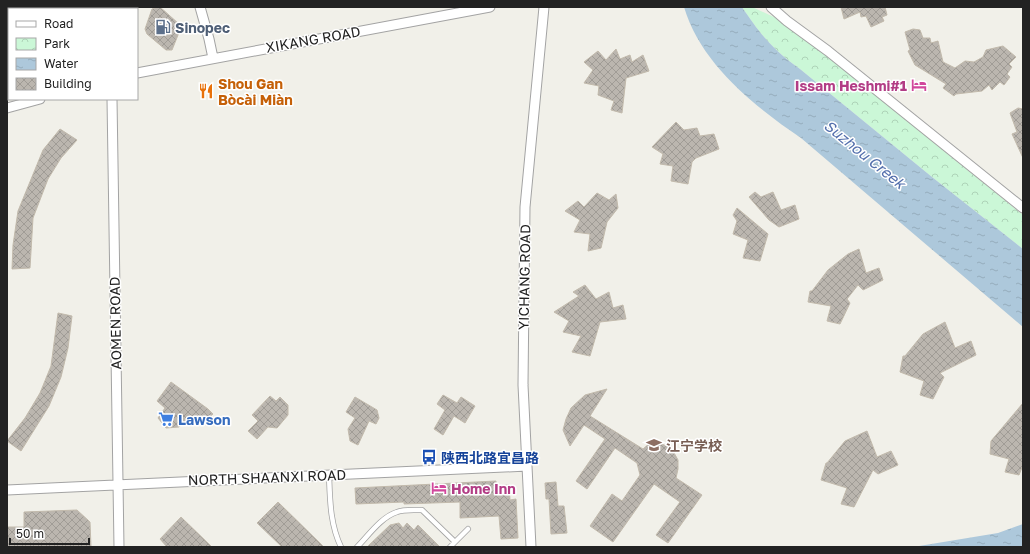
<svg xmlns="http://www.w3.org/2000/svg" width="1030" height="554" font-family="'Golos Text','Noto Sans SC',sans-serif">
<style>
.park{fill:url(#park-crowns)}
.water{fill:url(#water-ripples)}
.building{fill:url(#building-cross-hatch);stroke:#c2baac}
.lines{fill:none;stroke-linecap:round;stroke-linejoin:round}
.service-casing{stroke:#a3a3a3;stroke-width:6}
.minor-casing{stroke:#a3a3a3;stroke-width:11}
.service{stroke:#fff;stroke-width:4.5}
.minor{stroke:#fff;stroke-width:9}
.labels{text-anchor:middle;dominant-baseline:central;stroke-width:3;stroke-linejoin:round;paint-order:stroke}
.service-label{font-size:14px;font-weight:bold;fill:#4e5e75;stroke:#fff;text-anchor:start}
.street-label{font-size:14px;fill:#222;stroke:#fff}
.food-label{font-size:14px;font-weight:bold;fill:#c56008;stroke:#fff;text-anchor:start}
.hotel-label{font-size:14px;font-weight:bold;fill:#b23c85;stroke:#fff;text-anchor:end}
.shop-label{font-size:14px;font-weight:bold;fill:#366cbe;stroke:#fff;text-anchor:start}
.education-label{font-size:14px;font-weight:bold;fill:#785e54;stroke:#fff;text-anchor:start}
.transit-label{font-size:14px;font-weight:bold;fill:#164399;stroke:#fff;text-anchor:start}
.water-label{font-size:15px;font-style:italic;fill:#536fac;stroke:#fff}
</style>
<defs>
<pattern id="park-crowns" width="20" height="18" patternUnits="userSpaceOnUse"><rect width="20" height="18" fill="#cbf7d7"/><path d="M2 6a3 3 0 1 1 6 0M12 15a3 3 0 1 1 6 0" fill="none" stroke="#aed3b8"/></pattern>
<pattern id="water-ripples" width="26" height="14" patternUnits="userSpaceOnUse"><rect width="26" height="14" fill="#adc8db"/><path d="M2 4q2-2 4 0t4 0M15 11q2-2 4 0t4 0" fill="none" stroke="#95acbc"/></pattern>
<pattern id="building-cross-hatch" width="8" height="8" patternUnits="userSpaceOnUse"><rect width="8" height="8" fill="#bbb6af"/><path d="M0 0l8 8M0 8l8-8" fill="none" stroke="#a09c96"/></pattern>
</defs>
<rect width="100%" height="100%" fill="#f1f0e9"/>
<path class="park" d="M742,7H752L787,23L1023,215V249L932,177L800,69C772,49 761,35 742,7Z"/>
<path class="water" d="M684,7H742C761,35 772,49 800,69L932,177L1023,249V327L801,138C754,106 701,64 684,7Z
M1023,524V547H913L998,533Z"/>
<path class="building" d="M157,7H160L179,24L180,30L172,50H166L147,34L145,29L152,9Z
M841,7H885L887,15L882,17L884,21L871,27L866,16L861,17L860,12L844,19Z
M913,29L920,30L923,38H930L931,43L938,41L943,62L955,68L965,61L974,62L983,57L986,50L1003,46L1016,57L1009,64L1012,67L1007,74L1010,77L1004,85L1000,82L992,90L989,85L982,91L956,94L954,96L943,88L946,84L915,65L908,51L910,50L905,32Z
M616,49L620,59L630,55L632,62L643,55L649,71L626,78L622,113L611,110L614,101L598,95L599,86L584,83L593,70L584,62L598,51L606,60Z
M1018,108L1023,109V158L1012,134L1017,132L1010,113Z
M676,122L684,130L697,128L700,136L714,134L719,149L696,158L692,162L688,184L671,181L673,166L660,164L663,154L652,147Z
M60,129L77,140L61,158L48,179L33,218L30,268L12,269L13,245L18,211L43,150Z
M755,192L761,197L773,192L781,210L795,205L799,219L779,227L769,220L749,197Z
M597,193L609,200L616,194L618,208L607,222L601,248L588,251L590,234L574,232L580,220L565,211L578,201L584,207Z
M737,208L768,234L760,261L743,258L748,240L733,234L737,221L733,215Z
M859,249L866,273L879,268L883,280L863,290L858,285L847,299L850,303L840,324L827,321L831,306L808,302L810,291H812L828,270L848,254Z
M585,285L596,299L609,292L613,308L623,305L626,319L600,322L590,356L572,352L581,336L563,332L569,321L554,312L579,296L573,292Z
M58,313L72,316L68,348L61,377L49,406L21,451L7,441L25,418L40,393L51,366Z
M945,322L955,348L971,341L976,355L940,373L944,377L933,399L920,395L924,381L900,372L903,356H905L923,334Z
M171,382L208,409L213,414L202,424L189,418L179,427L166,428L158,418L165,408L157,401Z
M607,389L590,416L643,449L651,442H658L668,447L673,451L678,460V469L676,478L702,495L668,543L656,535L680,502L654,484L613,542L590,526L612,494L622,501L640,475L637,463L615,448L587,489L576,481L605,439L584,425L570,446L563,430L566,419L571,408L585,395Z
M443,395L457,403L461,397L475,406L465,423L454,416L443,435L434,429L445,410L437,404Z
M270,396L276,401L280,397L288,405V415L277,428L268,427L257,439L248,431L258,421L252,415Z
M355,397L377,410L379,418L376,424L369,421L358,445L350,441L348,429L355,418L346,412Z
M1023,403V465L1019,475L1005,472L1009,459L990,454L991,441Z
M867,431L877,457L891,451L898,465L878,474L873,470L854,507L841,504L847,488L821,480L826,463H827L845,441Z
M496,481V486L509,485L510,500L516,499L518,538L501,539L499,516L460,518V502L404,504V502L356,504L355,488Z
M556,482L558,506H564L567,533L551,534L549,499H546L545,483Z
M278,502L324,547H282L257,523Z
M77,510L90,522L91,547H7V527H24V512Z
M181,517L212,547H167L160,539Z
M399,523L403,528L407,523L414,530L418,525L440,547H367L390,525Z"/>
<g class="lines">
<g class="service-casing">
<path id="service" d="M32,7L33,9
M105,9L106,7
M7,36L9,35
M329,475C330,500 330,524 341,547
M357,547C368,536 381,517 397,512C404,509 414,510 422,510L455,542
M450,547L468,529"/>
</g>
<g class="minor-casing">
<path id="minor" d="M200,7L209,39L213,58
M771,7L787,21L828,51L1023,208
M137,73L490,7
M112,99L119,547
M7,108L40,99
M7,490L527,466
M531,547L523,385L525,207L544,7"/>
</g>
<use href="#service" class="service"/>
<use href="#minor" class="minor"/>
</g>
<defs>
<g id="fuel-bare" transform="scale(1.2)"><path d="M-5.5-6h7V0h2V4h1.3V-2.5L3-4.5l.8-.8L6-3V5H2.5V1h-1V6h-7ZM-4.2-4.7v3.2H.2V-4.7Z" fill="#5c6f8a" stroke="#fff" stroke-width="2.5" paint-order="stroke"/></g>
<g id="hotel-bare" transform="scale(1.2)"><path d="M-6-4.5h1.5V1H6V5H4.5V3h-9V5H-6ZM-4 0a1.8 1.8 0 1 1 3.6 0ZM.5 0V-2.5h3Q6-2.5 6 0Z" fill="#d1479c" stroke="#fff" stroke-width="2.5" paint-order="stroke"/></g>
<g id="restaurant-bare" transform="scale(1.2)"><path d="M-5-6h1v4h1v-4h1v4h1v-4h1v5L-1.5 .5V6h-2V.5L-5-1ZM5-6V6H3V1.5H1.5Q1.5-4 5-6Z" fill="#e8710a" stroke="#fff" stroke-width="2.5" paint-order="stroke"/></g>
<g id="supermarket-bare" transform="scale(1.2)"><path d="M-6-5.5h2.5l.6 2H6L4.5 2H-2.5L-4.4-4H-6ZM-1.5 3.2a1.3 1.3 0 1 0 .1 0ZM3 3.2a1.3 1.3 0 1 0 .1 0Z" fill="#3f7fe0" stroke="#fff" stroke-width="2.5" paint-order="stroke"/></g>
<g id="school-bare" transform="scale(1.2)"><path d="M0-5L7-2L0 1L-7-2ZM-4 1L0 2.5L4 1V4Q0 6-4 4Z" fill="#8d6e63" stroke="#fff" stroke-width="2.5" paint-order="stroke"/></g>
<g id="bus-bare" transform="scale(1.2)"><path d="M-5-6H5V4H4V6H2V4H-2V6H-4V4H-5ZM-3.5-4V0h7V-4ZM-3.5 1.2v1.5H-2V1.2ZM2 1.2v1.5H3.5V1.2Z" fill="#1a4fb4" stroke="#fff" stroke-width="2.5" paint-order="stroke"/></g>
</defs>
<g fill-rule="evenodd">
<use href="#fuel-bare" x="163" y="27"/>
<use href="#hotel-bare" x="919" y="85"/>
<use href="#restaurant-bare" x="206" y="91"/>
<use href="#supermarket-bare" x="166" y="419"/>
<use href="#school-bare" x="654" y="445"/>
<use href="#bus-bare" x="429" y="457"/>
<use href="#hotel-bare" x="439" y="488"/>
</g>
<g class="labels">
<g class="service-label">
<text x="175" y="27">Sinopec</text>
</g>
<g class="street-label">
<text transform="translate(313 39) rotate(-10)">XIKANG ROAD</text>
<text transform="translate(524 277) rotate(-89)">YICHANG ROAD</text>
<text transform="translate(115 323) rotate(-91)">AOMEN ROAD</text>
<text transform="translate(267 477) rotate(-2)">NORTH SHAANXI ROAD</text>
</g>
<g class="food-label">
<text x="218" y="83">Shou Gan<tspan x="218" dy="16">Bòcài Miàn</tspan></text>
</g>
<g class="hotel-label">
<text x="907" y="85">Issam Heshmi#1</text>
<text x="451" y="488" text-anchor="start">Home Inn</text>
</g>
<g class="shop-label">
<text x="178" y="419">Lawson</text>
</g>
<g class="education-label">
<text x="666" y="445">江宁学校</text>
</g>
<g class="transit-label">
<text x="441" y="457">陕西北路宜昌路</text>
</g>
<g class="water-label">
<text transform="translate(865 154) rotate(39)">Suzhou Creek</text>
</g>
</g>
<rect width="1030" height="554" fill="none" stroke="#222222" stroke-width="16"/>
<rect x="8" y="8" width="130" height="92" fill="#ffffff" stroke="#a7a7a7"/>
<rect x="16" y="21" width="20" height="6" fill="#ffffff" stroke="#a7a7a7"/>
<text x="44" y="28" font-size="12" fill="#222222">Road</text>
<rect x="16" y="38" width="20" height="12" fill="url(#park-crowns)" stroke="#a7a7a7"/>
<text x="44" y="48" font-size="12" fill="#222222">Park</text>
<rect x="16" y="58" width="20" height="12" fill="url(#water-ripples)" stroke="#a7a7a7"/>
<text x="44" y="68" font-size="12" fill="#222222">Water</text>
<rect x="16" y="78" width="20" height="12" fill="url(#building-cross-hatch)" stroke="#a7a7a7"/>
<text x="44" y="88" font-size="12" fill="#222222">Building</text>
<path d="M10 538v6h79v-6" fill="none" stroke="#222222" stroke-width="2"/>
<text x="16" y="538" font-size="12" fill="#222222" stroke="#ffffff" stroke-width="3" paint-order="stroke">50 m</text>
</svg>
